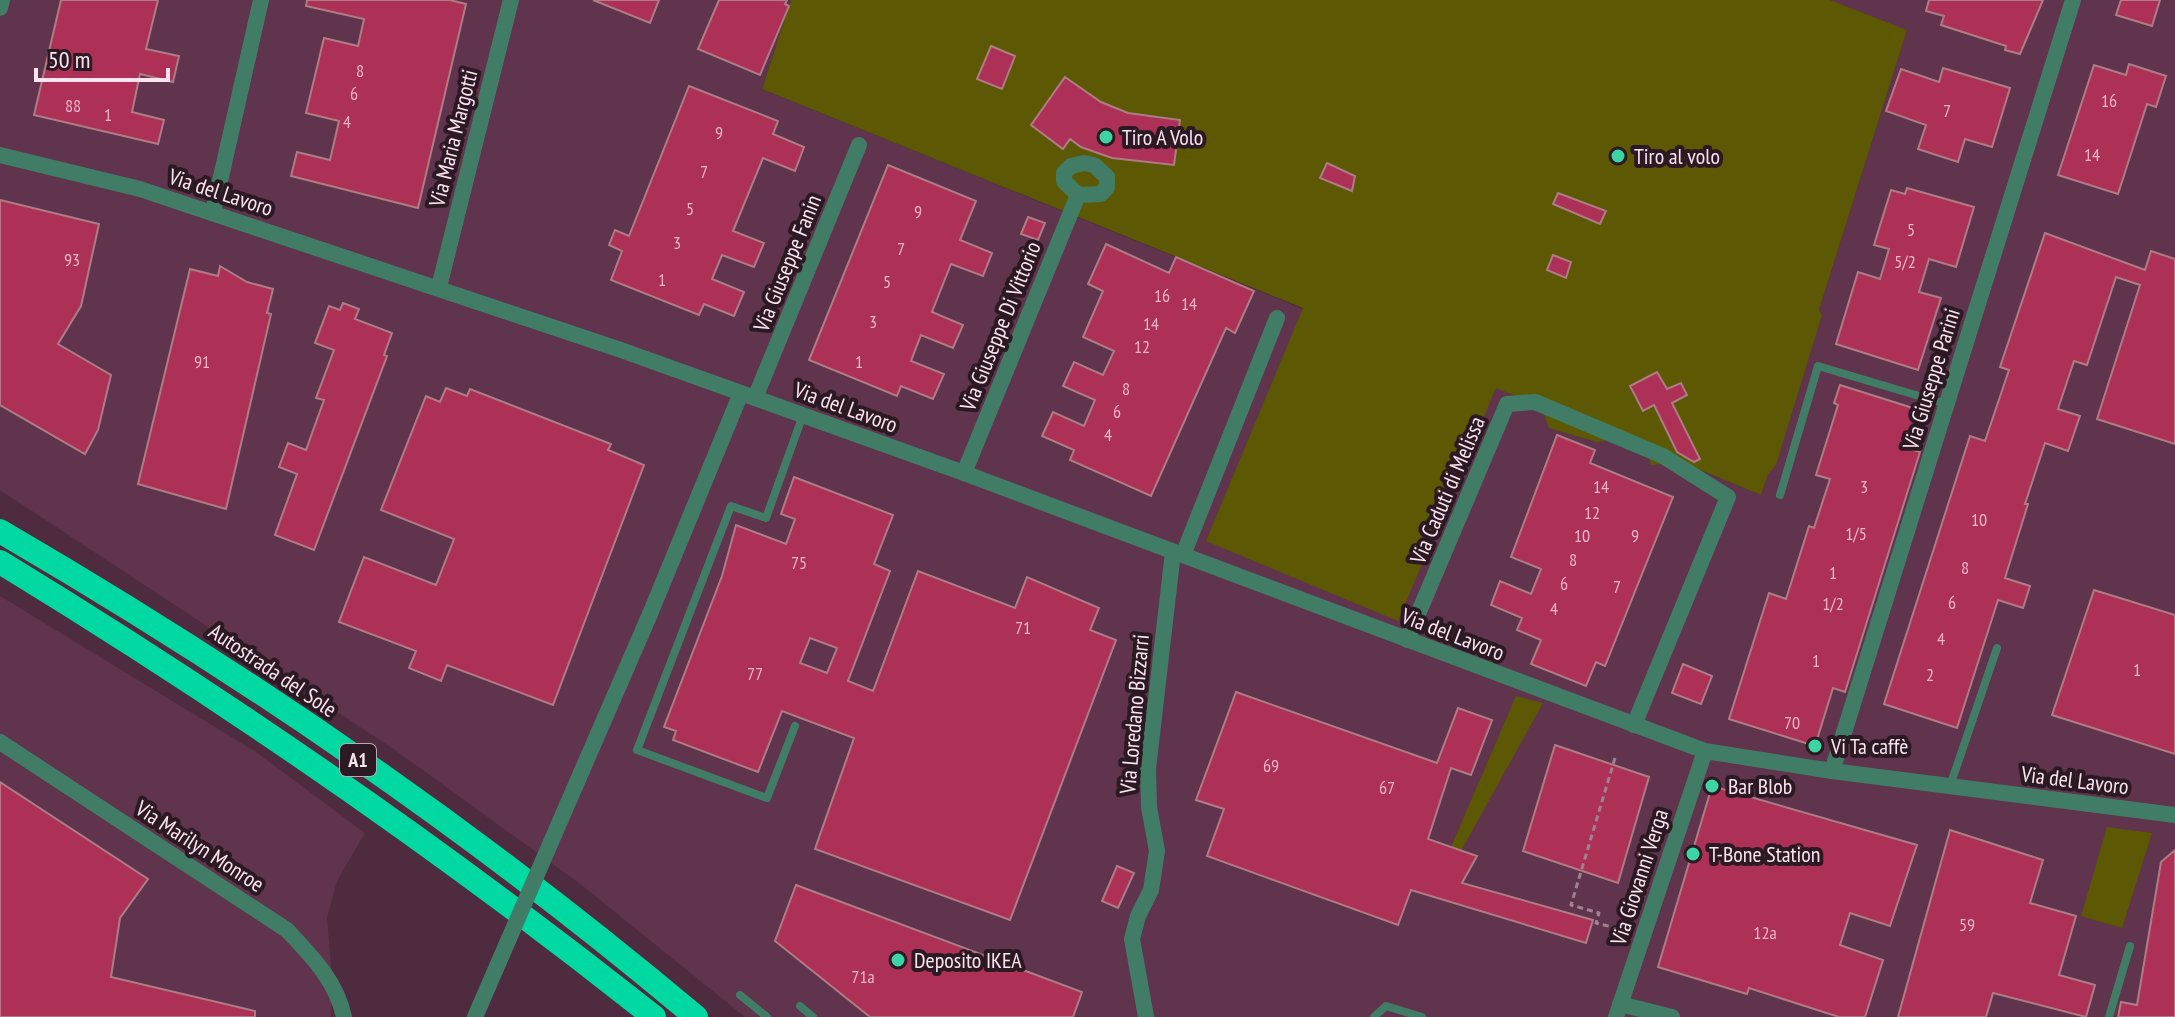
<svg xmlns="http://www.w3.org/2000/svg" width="2175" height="1017" font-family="'PT Sans Narrow',sans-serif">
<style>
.built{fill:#5f344c}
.green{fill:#5c5804}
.building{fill:#ad3157;stroke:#ad7c85;stroke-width:2;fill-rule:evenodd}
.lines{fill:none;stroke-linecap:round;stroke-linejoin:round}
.path{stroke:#9f8191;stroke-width:3;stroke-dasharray:6 4;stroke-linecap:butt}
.service{stroke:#417d66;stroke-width:8}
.minor{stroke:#417d66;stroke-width:16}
.motorway{stroke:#02d8a2;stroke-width:24}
.minor-bridge{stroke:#417d66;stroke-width:16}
.poi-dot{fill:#3dd4a3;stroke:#2b1a23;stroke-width:3}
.labels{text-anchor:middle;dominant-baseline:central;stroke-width:8;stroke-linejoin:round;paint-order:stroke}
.number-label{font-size:18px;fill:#e8b6c9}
.shield{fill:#2b1a23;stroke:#bda7b2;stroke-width:2}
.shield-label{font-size:20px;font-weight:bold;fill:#fbe3ef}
.poi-label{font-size:22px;fill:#fbe3ef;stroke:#2b1a23;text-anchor:start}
.street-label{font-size:22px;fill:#fbe3ef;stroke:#2b1a23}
</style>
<rect width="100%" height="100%" fill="#4f2b3f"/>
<path class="built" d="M0,0H791L762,89L1761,495L1907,30L1830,0H2175V1017H745L579,883L395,750L0,490Z
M0,596L256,752L365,833L337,881L327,918L332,977L331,1017H0Z"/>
<path class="green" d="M791,0H1830L1907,30L1819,310L1822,315L1776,465L1768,474L1761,495L1681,462L1651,465L1647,449L1620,438L1597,442L1549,428L1541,406L1496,388L1398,621L1206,541L1303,308L762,89Z
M1516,696L1543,703L1461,851L1451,847Z
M2107,827L2152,833L2122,928L2081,916Z"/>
<path class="building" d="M61,0H158L146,49L179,56L173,82L140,74L132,112L164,120L158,144L34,115Z
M307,0H450L466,4L418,208L291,176L297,152L330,160L339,121L306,113L324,38L358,46L364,19L306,6Z
M593,0H659L650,23Z
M719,0H787L785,4L789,6L760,75L698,49Z
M1929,0H2043L2020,54L2005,50L2006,46L1941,25L1944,16L1926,11Z
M2121,0H2160L2152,26L2116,15Z
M991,46L1015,56L1002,89L977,79Z
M2129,64L2166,76L2156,107L2147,104L2118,194L2058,175L2094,65L2126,75Z
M1943,68L2010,88L1992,147L1965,139L1958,162L1918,149L1926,125L1886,111L1901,69L1939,82Z
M1065,77L1101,102L1128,113L1180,120L1174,165L1112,158L1081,147L1070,139L1063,149L1031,125Z
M689,86L778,121L773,134L804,147L795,171L763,158L733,231L764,243L754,267L722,255L712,279L744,292L734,316L704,304L699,315L611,280L622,251L609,245L615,230L629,236Z
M1327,163L1355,176L1352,191L1320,178Z
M888,165L976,201L960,240L992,253L983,276L951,264L932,312L963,325L953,348L921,335L911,361L944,374L933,399L901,386L897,396L809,360Z
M1907,188L1974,207L1956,267L1929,259L1919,292L1941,298L1918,370L1836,344L1858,272L1880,279L1889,249L1874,245L1891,190L1905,194Z
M1558,193L1606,211L1600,224L1553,204Z
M0,200L99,224L81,306L58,344L111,375L98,430L85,454L0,405Z
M1028,217L1045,223L1038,240L1021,234Z
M2045,233L2145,270L2151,251L2175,259V444L2097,419L2140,285L2116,277L2087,365L2074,361L2058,409L2080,416L2068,451L2045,443L2025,504H2028L2005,578L2030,586L2023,608L1998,600L1957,728L1884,704L1970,436L1985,441L2009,370L2000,367Z
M1106,244L1169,273L1176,257L1254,291L1235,333L1226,328L1151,496L1070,460L1074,450L1042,436L1053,412L1084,426L1095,400L1063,386L1074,362L1103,375L1114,351L1083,337L1103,291L1088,284Z
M1553,255L1571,262L1566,278L1547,270Z
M220,266L247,282L273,289L267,313L271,314L226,509L138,484L190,269L218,276Z
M343,303L359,309L355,319L392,333L384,355L387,356L314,550L275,535L297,474L279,467L288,443L306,450L324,400L316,398L334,350L315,343L329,306L340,310Z
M1657,372L1667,389L1681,383L1687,395L1672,403L1700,459L1694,462L1677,452L1654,405L1643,411L1630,386Z
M1840,385L1919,410L1907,448L1920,452L1845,692L1833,688L1815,746L1729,719L1769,593L1786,599L1809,526L1814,528L1830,479L1816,475L1838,405L1834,403Z
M446,388L467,396L470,389L611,444L608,450L644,465L553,705L447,665L441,681L409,668L416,651L339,622L364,557L436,585L454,539L381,510L426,396L440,402Z
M1557,435L1595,450L1590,463L1673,497L1605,666L1596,662L1586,686L1531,664L1541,640L1517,630L1522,618L1491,605L1500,581L1531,594L1541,569L1511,557Z
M794,477L893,515L874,564L890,571L848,681L873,691L918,571L1015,608L1027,577L1099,608L1090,630L1116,640L1010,920L815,849L854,738L782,711L758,772L673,740L676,731L664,727L722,576L736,525L786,544L795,519L781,514ZM810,638L837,648L827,673L800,663Z
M2094,590L2175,615V754L2052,715Z
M1683,664L1712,676L1701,704L1672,693Z
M1236,692L1437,763L1458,708L1492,720L1471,775L1451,768L1428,839L1477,856L1462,883L1593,920L1586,943L1411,890L1398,925L1207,856L1224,809L1196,800Z
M1555,745L1649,777L1618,883L1523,851Z
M0,782L148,879L120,918L111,977L255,1011V1017H0Z
M1712,786L1917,845L1890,926L1850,913L1840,945L1883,960L1865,1017H1839L1749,988L1747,994L1658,967Z
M1950,830L2043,860L2030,903L2076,916L2059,975L2095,985L2086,1017L1993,993L1986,1017H1898Z
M2175,850V1017H2118L2121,1002L2137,1005L2161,862Z
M1117,866L1134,873L1118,908L1102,901Z
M796,885L1082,992L1073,1017H870L775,941Z"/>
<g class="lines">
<path class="path" d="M1615,758L1571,905L1599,913L1596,923L1628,931"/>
<path class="service" d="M1780,495L1818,366L1946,404
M795,726L767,798L637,750L731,506L766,518L803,415
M1950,786L1997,648
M740,995L767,1017
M800,1006L813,1017
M1374,1017L1386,1006L1422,1017
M2109,1017L2130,946"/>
<path class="minor" d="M0,8L2,0
M0,155L140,189L621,350L964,473L1705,751L1832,771L2175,815
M1084,163L1094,165L1107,177V187L1101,194L1078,195L1064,181V173L1071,166Z
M213,212L261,0
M439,287L511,0
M755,398L859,145
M964,473L1078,195
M1183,555L1277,318
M650,614L741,393
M1407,640L1507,404L1535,402L1559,412L1663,456L1728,497L1634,725
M0,742L287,930C312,957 336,980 344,1017
M1832,771L2073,0
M1620,1004L1672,1017
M1146,1017L1132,939L1138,916L1151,890L1157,851L1149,807L1148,769L1173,552
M1616,1017L1705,751"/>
<path class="motorway" d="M0,531C244,673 480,835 696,1017
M0,562C228,701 445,851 654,1017"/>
<path class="minor-bridge" d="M475,1017L650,614"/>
</g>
<g class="poi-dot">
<circle cx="1106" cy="137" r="8"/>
<circle cx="1618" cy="156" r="8"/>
<circle cx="1815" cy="746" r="8"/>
<circle cx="1712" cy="786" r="8"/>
<circle cx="1693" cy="854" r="8"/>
<circle cx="898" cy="960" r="8"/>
</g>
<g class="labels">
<g class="number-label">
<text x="360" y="70">8</text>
<text x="354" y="93">6</text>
<text x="2109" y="100">16</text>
<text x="73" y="105">88</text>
<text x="1947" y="110">7</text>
<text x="108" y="114">1</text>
<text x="347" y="121">4</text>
<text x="719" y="132">9</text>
<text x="2092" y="154">14</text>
<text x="704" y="171">7</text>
<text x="690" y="208">5</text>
<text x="918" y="211">9</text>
<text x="1911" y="229">5</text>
<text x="677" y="242">3</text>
<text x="901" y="248">7</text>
<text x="72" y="259">93</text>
<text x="1905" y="261">5/2</text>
<text x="662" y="279">1</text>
<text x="887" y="281">5</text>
<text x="1162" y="295">16</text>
<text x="1189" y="303">14</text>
<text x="873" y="321">3</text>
<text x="1151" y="323">14</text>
<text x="1142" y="346">12</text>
<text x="202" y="361">91</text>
<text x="859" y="361">1</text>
<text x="1126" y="388">8</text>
<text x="1117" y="411">6</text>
<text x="1108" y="434">4</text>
<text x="1601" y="486">14</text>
<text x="1864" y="486">3</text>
<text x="1592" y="512">12</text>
<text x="1979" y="519">10</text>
<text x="1856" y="533">1/5</text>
<text x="1582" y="535">10</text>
<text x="1635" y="535">9</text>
<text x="1573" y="559">8</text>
<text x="799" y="562">75</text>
<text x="1965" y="567">8</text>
<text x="1833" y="572">1</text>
<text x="1564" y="583">6</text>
<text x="1617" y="586">7</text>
<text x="1952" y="602">6</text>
<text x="1833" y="603">1/2</text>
<text x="1554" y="608">4</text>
<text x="1023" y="627">71</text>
<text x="1941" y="638">4</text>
<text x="1816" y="660">1</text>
<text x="2137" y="669">1</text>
<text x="755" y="673">77</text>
<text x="1930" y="674">2</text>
<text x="1792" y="722">70</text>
<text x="1271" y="765">69</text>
<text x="1387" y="787">67</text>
<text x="1967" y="924">59</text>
<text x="1765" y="932">12a</text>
<text x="863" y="976">71a</text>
</g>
<rect class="shield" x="340" y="744" width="36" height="32" rx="6"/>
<g class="shield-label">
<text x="358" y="760">A1</text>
</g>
<g class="poi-label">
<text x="1122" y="137">Tiro A Volo</text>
<text x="1634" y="156">Tiro al volo</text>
<text x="1831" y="746">Vi Ta caffè</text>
<text x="1728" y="786">Bar Blob</text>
<text x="1709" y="854">T-Bone Station</text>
<text x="914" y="960">Deposito IKEA</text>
</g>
<g class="street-label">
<text transform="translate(453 138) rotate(-76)">Via Maria Margotti</text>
<text transform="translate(221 192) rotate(18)">Via del Lavoro</text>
<text transform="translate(787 263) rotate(-68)">Via Giuseppe Fanin</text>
<text transform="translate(1000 326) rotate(-68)">Via Giuseppe Di Vittorio</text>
<text transform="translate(1931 379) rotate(-73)">Via Giuseppe Parini</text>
<text transform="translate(846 407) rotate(20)">Via del Lavoro</text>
<text transform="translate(1447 490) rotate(-67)">Via Caduti di Melissa</text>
<text transform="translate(1453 634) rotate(21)">Via del Lavoro</text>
<text transform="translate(273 670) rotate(34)">Autostrada del Sole</text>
<text transform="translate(1134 714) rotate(-85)">Via Loredano Bizzarri</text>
<text transform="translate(2075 780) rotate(7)">Via del Lavoro</text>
<text transform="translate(200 846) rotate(33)">Via Marilyn Monroe</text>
<text transform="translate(1639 877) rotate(-72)">Via Giovanni Verga</text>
</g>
</g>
<path d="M36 68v12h132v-12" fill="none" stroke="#fbe3ef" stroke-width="4"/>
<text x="48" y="68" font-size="24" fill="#fbe3ef" stroke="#2b1a23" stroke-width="6" paint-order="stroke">50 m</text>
</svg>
